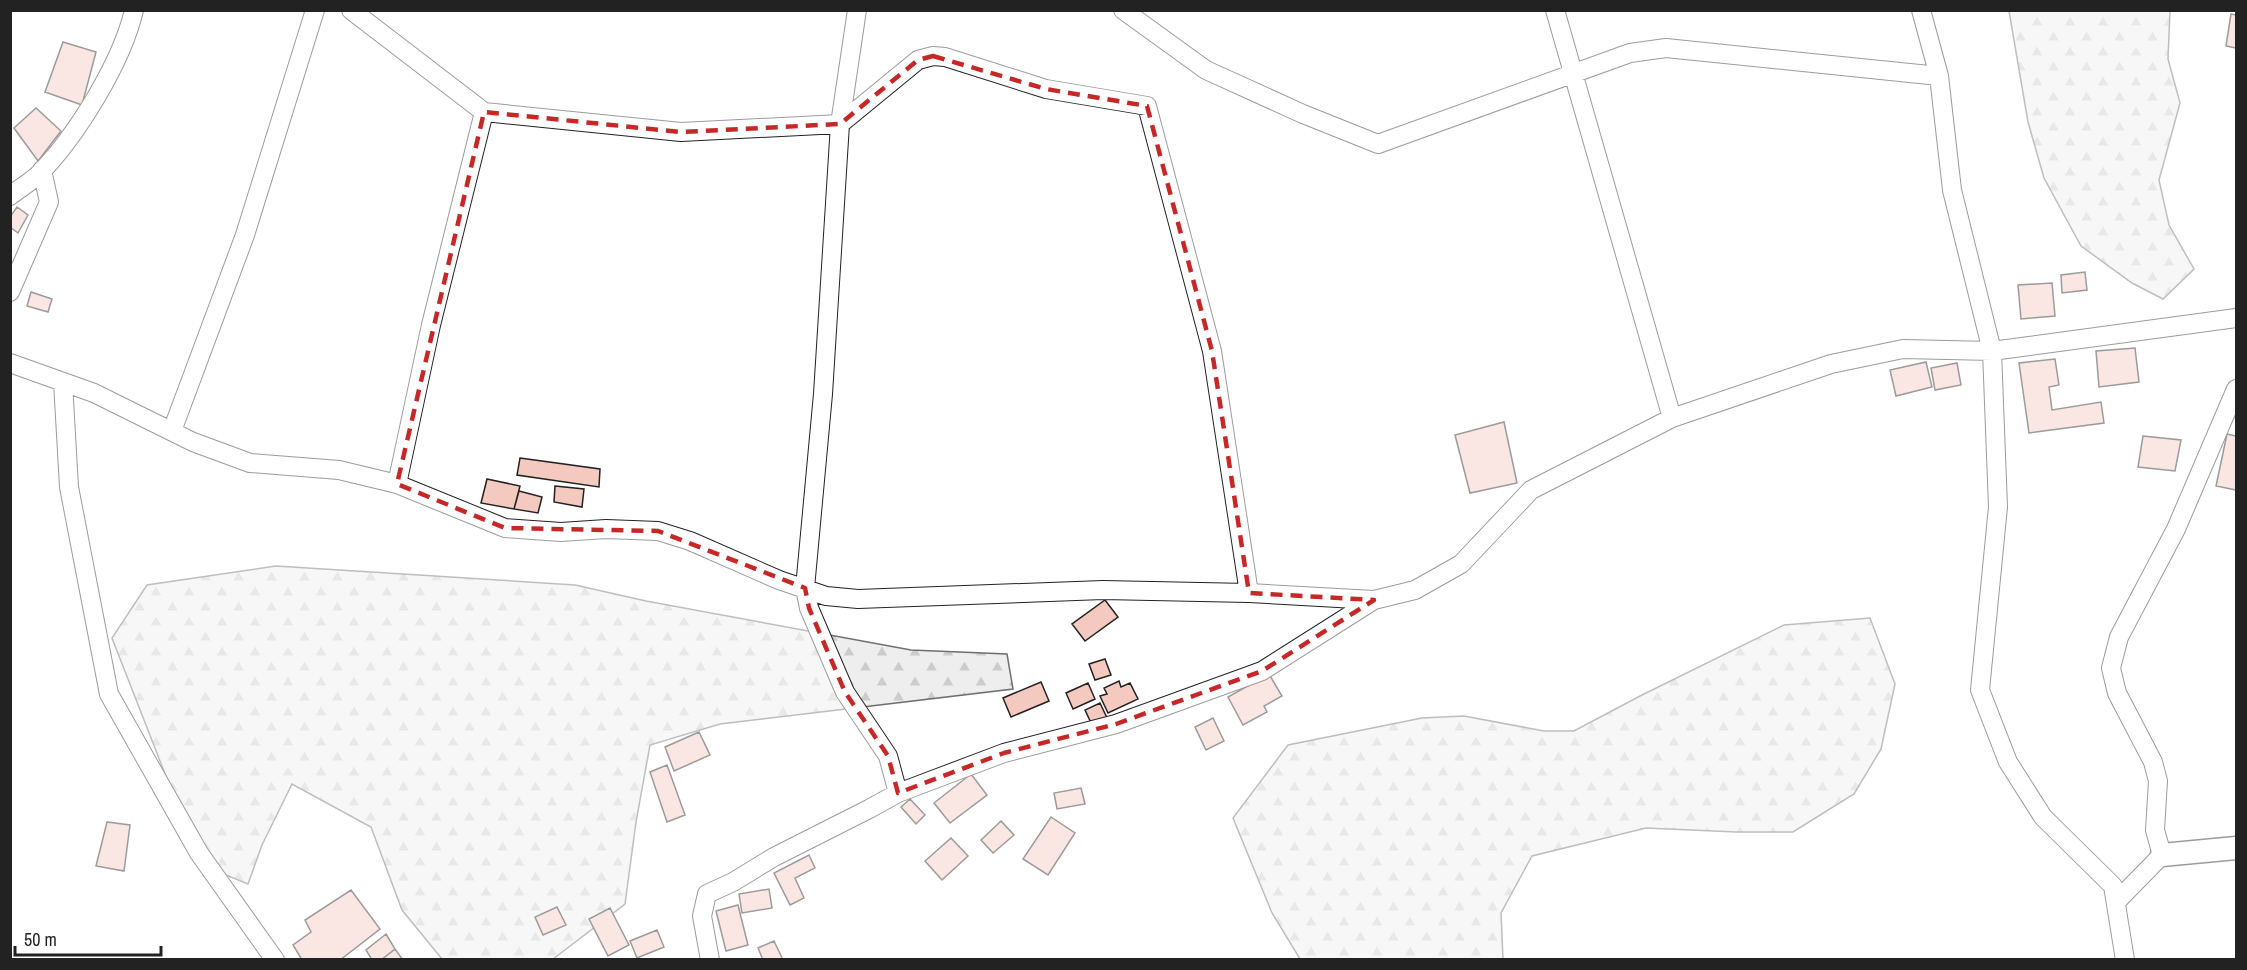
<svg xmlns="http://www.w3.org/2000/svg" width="2247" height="970" font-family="'Archivo Narrow',sans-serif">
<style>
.forest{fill:url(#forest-firs);stroke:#6f6f6f;stroke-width:1.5}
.building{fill:#f3c9c0;stroke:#222;stroke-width:1.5}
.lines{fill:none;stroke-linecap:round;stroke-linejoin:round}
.minor-casing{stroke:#222;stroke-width:20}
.tertiary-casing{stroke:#222;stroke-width:25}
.minor{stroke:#fff;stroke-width:18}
.tertiary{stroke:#fff;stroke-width:22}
.marked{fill:none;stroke:#c62828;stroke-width:4.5;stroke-dasharray:12 8;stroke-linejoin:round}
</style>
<defs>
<pattern id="forest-firs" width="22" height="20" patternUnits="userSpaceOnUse" patternTransform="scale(1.5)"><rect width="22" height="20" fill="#eee"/><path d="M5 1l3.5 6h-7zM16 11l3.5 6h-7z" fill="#ccc"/></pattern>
</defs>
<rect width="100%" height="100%" fill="#fff"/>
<path class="forest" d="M2009,11H2170L2168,59L2180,103L2159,180L2169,225L2194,269L2163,299L2132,283L2081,246L2044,178L2028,122Z
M276,566L575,585L646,601L911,650L1007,654L1013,689L720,724L650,745L636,822L625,904L553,959H442L402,910L371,827L292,784L262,845L248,884L206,867L178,807L112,638L147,585Z
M1870,618L1895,684L1881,749L1854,794L1793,832H1736L1646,828L1532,856L1501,913L1503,959H1300L1272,913L1233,818L1288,745L1422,718L1464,716L1544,731H1574L1640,696L1784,625Z"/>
<path class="building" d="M2231,14L2236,15V48L2226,46Z
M63,42L96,52L82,105L45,92Z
M36,108L61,131L38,161L14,128Z
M17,207L28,215L18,233L10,227V217Z
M2085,272L2087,290L2062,293L2061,275Z
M2052,283L2055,316L2021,319L2018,285Z
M31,292L52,299L48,312L27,306Z
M2135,348L2139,382L2099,387L2096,351Z
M2055,359L2059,385L2049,387L2052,410L2101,402L2104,423L2029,433L2019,363Z
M1926,362L1932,387L1896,396L1890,370Z
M1957,363L1961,385L1935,390L1931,368Z
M1504,422L1517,483L1470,493L1455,435Z
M2227,434L2236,436V490L2216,486Z
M2143,436L2181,440L2175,471L2138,467Z
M2143,436L2181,440L2175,471L2138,467Z
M520,458L600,469L599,487L517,475Z
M487,479L520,486L514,509L481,503Z
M555,486L584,489L582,507L554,502Z
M519,491L542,497L538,513L514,509Z
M1105,600L1118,617L1085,641L1072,624Z
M1105,659L1111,675L1095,680L1089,664Z
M1269,674L1282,696L1264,706L1267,712L1243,725L1228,697Z
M1119,681L1121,687L1130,683L1138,699L1108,713L1100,696L1107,694L1104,688Z
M1041,682L1049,701L1011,717L1003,698Z
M1088,683L1095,699L1073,709L1066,693Z
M1100,703L1108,720L1093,727L1085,710Z
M1213,718L1224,741L1206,750L1195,727Z
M699,732L710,755L674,771L665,747Z
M667,765L685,815L667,822L650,772Z
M971,774L987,795L950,823L934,803Z
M1081,788L1085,804L1057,809L1054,793Z
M910,799L925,815L916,824L901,807Z
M1051,817L1075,833L1048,875L1023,859Z
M1001,821L1014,835L993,853L981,840Z
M107,822L130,825L124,871L96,866Z
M951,838L968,856L942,880L925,861Z
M809,855L815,868L795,878L804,898L790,905L774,873Z
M769,889L772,908L742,913L739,894Z
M351,890L380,929L340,960H302L293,945L311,932L305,920Z
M738,905L748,945L726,951L716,911Z
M557,907L566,925L543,935L535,917Z
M610,908L629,945L608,956L589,919Z
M657,930L664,947L637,958L630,941Z
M386,934L395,949L381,960H372L366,950Z
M774,941L783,960H763L758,948Z
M395,949L403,960H381Z"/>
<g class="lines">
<g class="minor-casing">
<path id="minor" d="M351,10L484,112L681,132L840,124L918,60L933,56L945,57L1046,89L1147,106L1212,351L1249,593
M857,10L840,124L823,394L805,588L809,608L845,692L888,756L898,793
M1123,10L1206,70L1303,114L1378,144L1630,53L1666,48L1939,76
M1555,10L1672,418
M1921,10L1939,76L1952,190L1992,351L1998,507L1980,690L2008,762L2043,817L2113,886L2125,960
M10,196C20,188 31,182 40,173C77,135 122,62 134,10
M10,292L49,202L42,170
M10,363L94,393L193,442L250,463L339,470L397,484L505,528L561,532L606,529L658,531L690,541L779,580L826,596L858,599L1103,590L1249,593L1374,600L1415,590L1461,564L1531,490L1672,418L1831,364L1903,349L1992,351L2236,318
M63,382L69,487L109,694L199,853L275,960
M172,431L245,235L315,10
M397,484L431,325L484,112
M2117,901L2162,855L2155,830L2158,781L2153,762L2117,693L2111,668L2119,637L2176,529L2236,389
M710,960L702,916L707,894L733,882L774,857L869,809L898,793L1004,753L1116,724L1262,671L1374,600"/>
</g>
<g class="tertiary-casing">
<path id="tertiary" d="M2162,855L2236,848"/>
</g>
<use href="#minor" class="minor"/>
<use href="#tertiary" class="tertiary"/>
</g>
<path d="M0 0H2247V970H0ZM933,56L1046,89L1147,106L1212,351L1249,593L1374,600L1262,671L1116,724L1004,753L898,793L888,756L845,692L809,608L805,588L658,531L505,528L397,484L484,112L681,132L840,124L918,60Z" fill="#fff" fill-opacity=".55" fill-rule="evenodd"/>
<path class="marked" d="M933,56L1046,89L1147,106L1212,351L1249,593L1374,600L1262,671L1116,724L1004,753L898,793L888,756L845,692L809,608L805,588L658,531L505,528L397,484L484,112L681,132L840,124L918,60Z"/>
<rect width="2247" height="970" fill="none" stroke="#222222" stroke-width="24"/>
<path d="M15 946v9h146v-9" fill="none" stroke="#222222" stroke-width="3"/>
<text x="24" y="946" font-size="18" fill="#222222" stroke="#ffffff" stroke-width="4.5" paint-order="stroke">50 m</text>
</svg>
